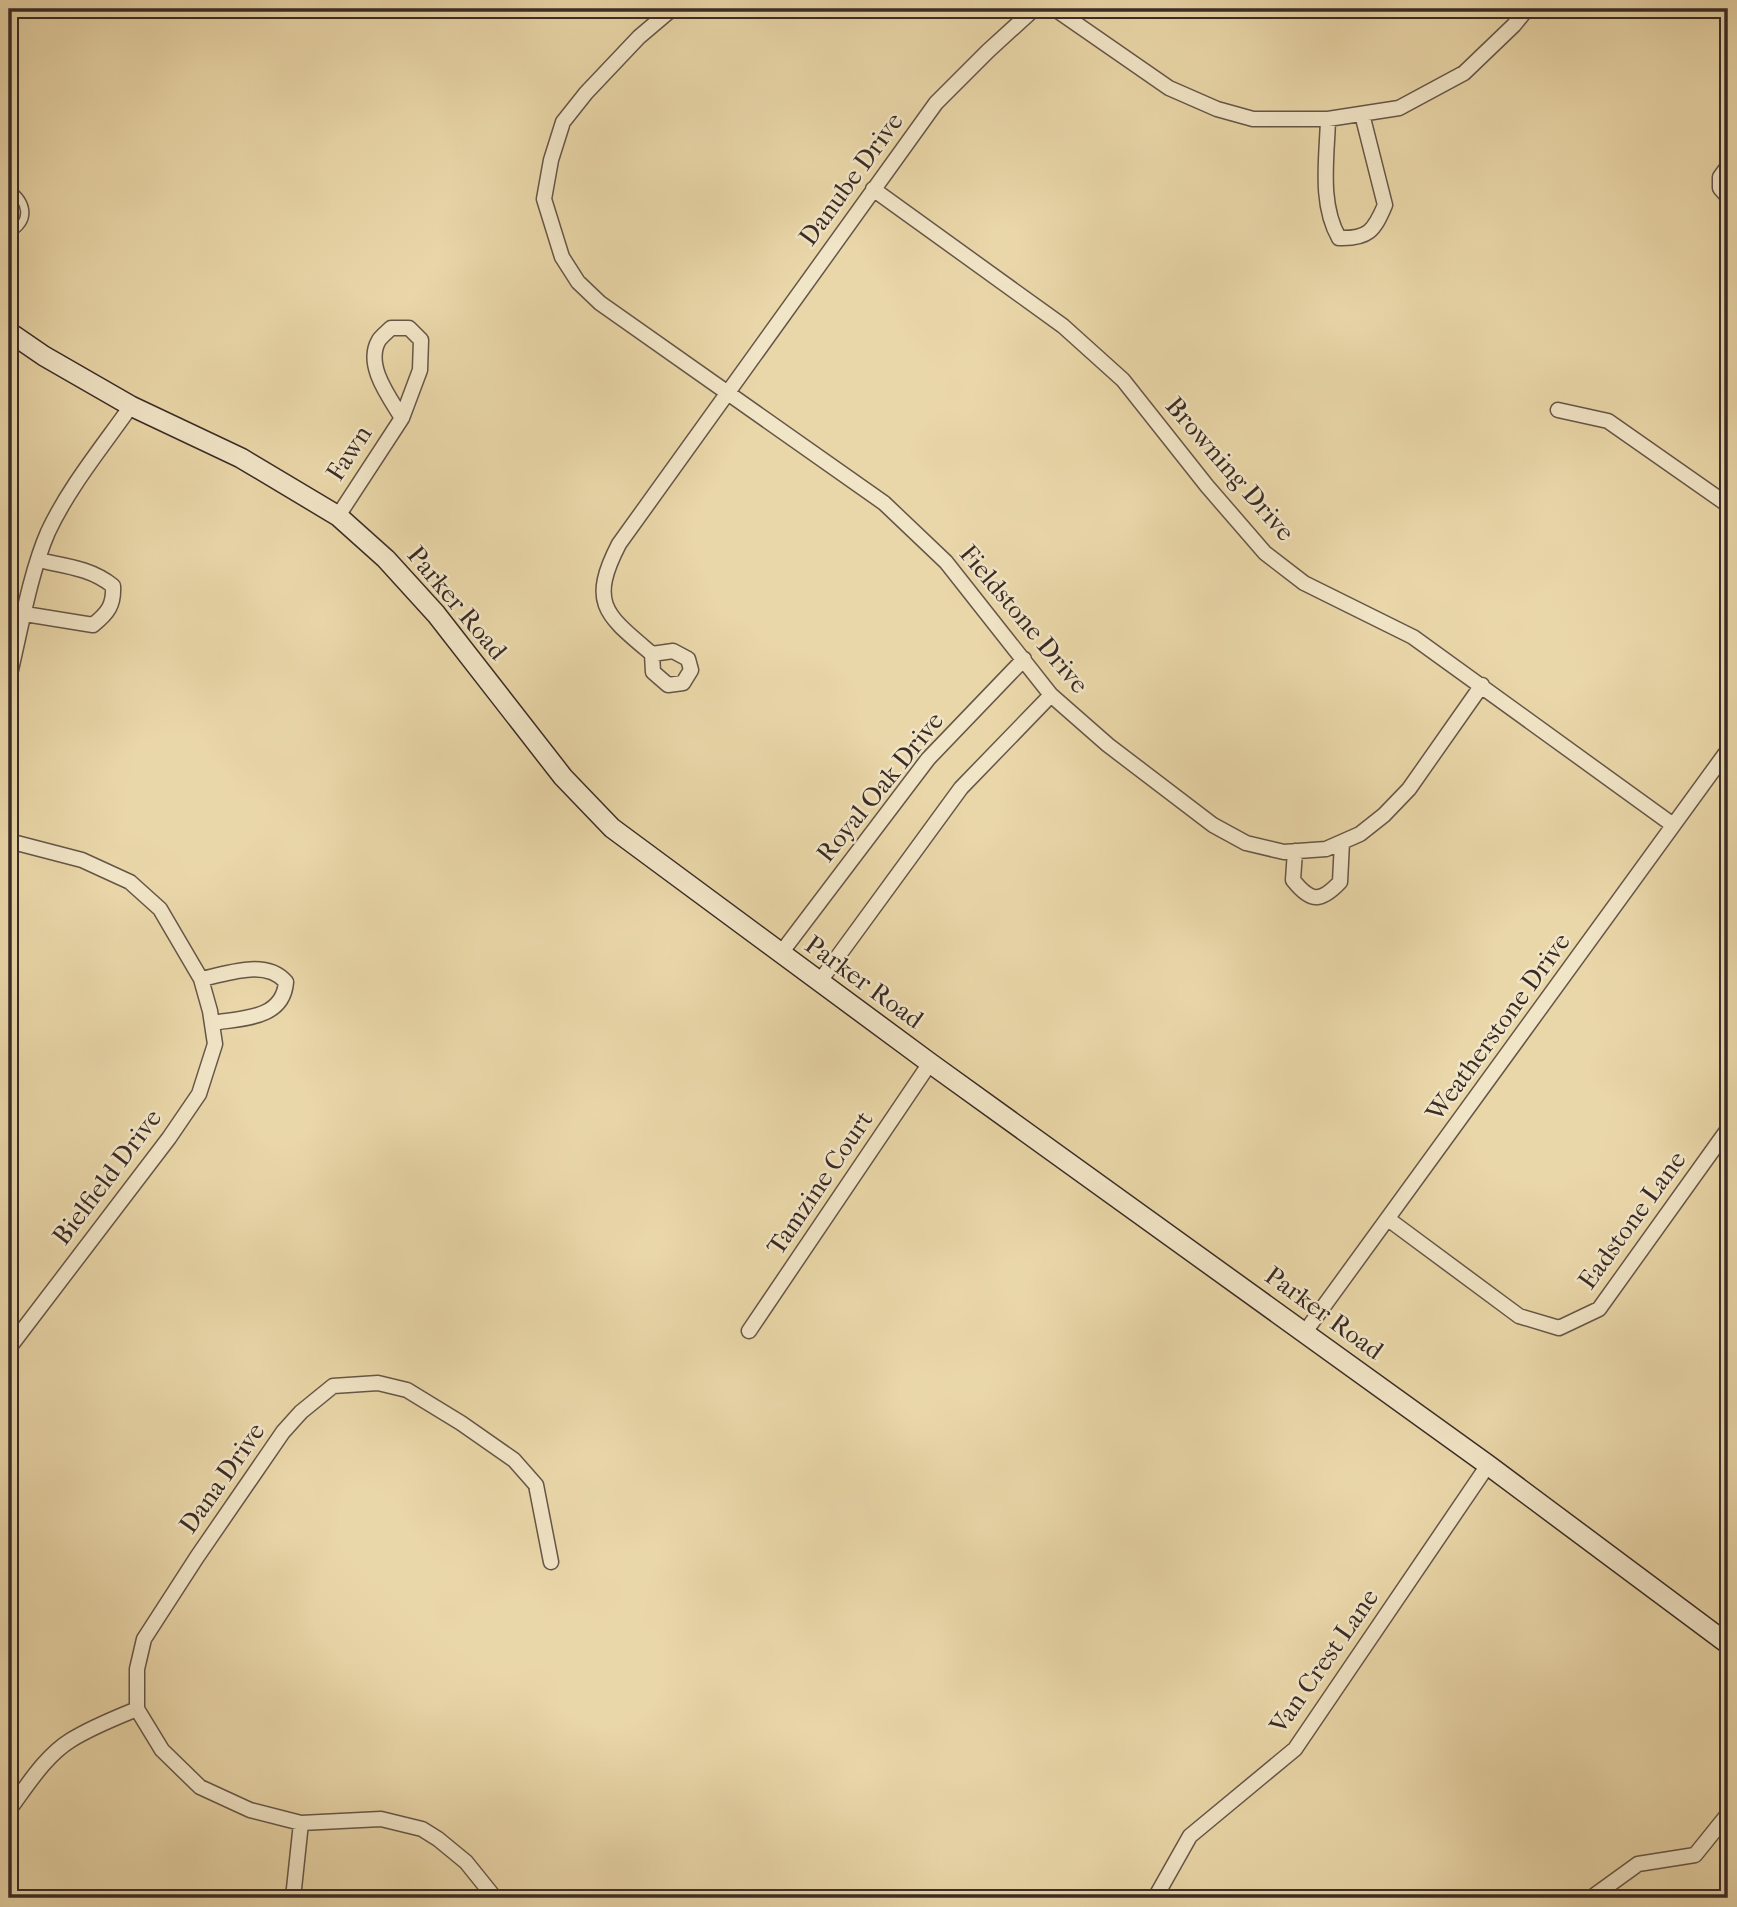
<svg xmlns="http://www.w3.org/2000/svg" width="1737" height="1907" font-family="'IM FELL French Canon',serif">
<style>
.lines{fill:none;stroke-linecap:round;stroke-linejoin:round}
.service-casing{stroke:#665647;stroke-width:10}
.minor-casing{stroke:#665647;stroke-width:17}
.secondary-casing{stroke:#3a2b26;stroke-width:22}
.service{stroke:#f1e5c7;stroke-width:7}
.minor{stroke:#f1e5c7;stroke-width:14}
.secondary{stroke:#f1e5c7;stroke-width:19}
.labels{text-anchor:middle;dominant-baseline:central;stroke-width:5;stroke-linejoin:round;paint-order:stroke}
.street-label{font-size:26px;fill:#3a2b26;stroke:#f1e5c7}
</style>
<rect width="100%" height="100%" fill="#ead7a9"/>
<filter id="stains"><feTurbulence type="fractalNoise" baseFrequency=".00286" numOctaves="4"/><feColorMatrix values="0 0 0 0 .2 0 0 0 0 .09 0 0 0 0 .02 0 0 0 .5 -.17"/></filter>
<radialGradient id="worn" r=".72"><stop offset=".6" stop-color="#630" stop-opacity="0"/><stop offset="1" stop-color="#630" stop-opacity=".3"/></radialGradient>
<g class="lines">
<g class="service-casing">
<path id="service" d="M9,188C28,202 32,221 9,234"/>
</g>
<g class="minor-casing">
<path id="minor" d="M672,9L639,37L586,93L563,122L551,160L544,199L562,257L578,282L600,303L884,503L946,562L1051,695L1108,745L1213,825L1246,843L1284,852L1326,849L1360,834L1384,815L1409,789L1482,685
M1055,9L1169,88L1217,109L1253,119H1328L1399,108L1464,73L1514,25L1527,9
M1328,119C1327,158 1319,203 1339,238C1368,239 1374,231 1385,205L1362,114
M1728,166L1720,177V188L1728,197
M873,189L1063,326L1123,380L1207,486L1265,553L1304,583L1413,637L1673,825
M1558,410L1608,421L1728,505
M338,516L402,418L420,370L421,340L409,328H391C387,332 382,336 379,340C364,365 390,398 402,418
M25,614L93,625C108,613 114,605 113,586C91,568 65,566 38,560
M652,654L673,651L688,659L691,670L683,683L668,685L653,672L652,654C606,615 588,604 619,544L936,103L988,51L1034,9
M9,678C20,633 30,573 48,532C69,487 103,446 131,406
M9,841L82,860L130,882L160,909L201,979L210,1011L215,1044L199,1094L169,1138L9,1348
M1295,851L1293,880C1311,903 1321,902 1340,882L1342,842
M781,953L928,759L1024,659
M201,979C227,974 266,958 286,982C283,1020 241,1018 212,1023
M820,981L961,788L1051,695
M1388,1219L1519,1316L1559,1328L1599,1309L1728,1129
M749,1331L930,1063
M1305,1332L1728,750
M9,1810C27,1786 45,1756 71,1740C92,1727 115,1718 137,1709
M293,1898L301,1823
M495,1898L466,1862L438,1839L422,1829L381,1819L301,1823L250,1810L200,1787L162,1750L137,1709V1669L144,1639L197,1557L283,1432L301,1412L333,1386L378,1383L407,1390L461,1423L514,1460L536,1485L551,1562
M1155,1898L1190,1836L1295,1749L1488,1465
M1591,1898L1638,1864L1695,1855L1728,1814"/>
</g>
<g class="secondary-casing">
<path id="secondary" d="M9,332L44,356L131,406L241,458L338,516L386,559L436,614L563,777L612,828L930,1063L1488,1465L1728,1644"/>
</g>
<use href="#service" class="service"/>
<use href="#minor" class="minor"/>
<use href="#secondary" class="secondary"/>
</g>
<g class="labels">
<g class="street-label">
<text transform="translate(851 179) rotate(-54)">Danube Drive</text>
<text transform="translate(349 453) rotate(-57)">Fawn</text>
<text transform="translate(1230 469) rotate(49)">Browning Drive</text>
<text transform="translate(457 603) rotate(50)">Parker Road</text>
<text transform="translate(1024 619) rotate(50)">Fieldstone Drive</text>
<text transform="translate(880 787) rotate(-51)">Royal Oak Drive</text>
<text transform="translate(864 982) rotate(36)">Parker Road</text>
<text transform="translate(1498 1027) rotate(-54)">Weatherstone Drive</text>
<text transform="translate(107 1177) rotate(-53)">Bielfield Drive</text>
<text transform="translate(820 1183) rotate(-56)">Tamzine Court</text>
<text transform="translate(1632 1220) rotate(-54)">Eadstone Lane</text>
<text transform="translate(1324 1313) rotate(36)">Parker Road</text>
<text transform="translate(222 1478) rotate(-55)">Dana Drive</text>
<text transform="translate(1324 1661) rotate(-55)">Van Crest Lane</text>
</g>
</g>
<rect width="1737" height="1907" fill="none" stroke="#ead7a9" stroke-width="35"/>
<rect x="10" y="10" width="1716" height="1886" fill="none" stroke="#3a2b26" stroke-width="3.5"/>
<rect x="18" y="18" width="1702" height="1872" fill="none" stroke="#3a2b26" stroke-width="2"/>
<rect width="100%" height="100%" filter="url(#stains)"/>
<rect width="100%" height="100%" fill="url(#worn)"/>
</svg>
